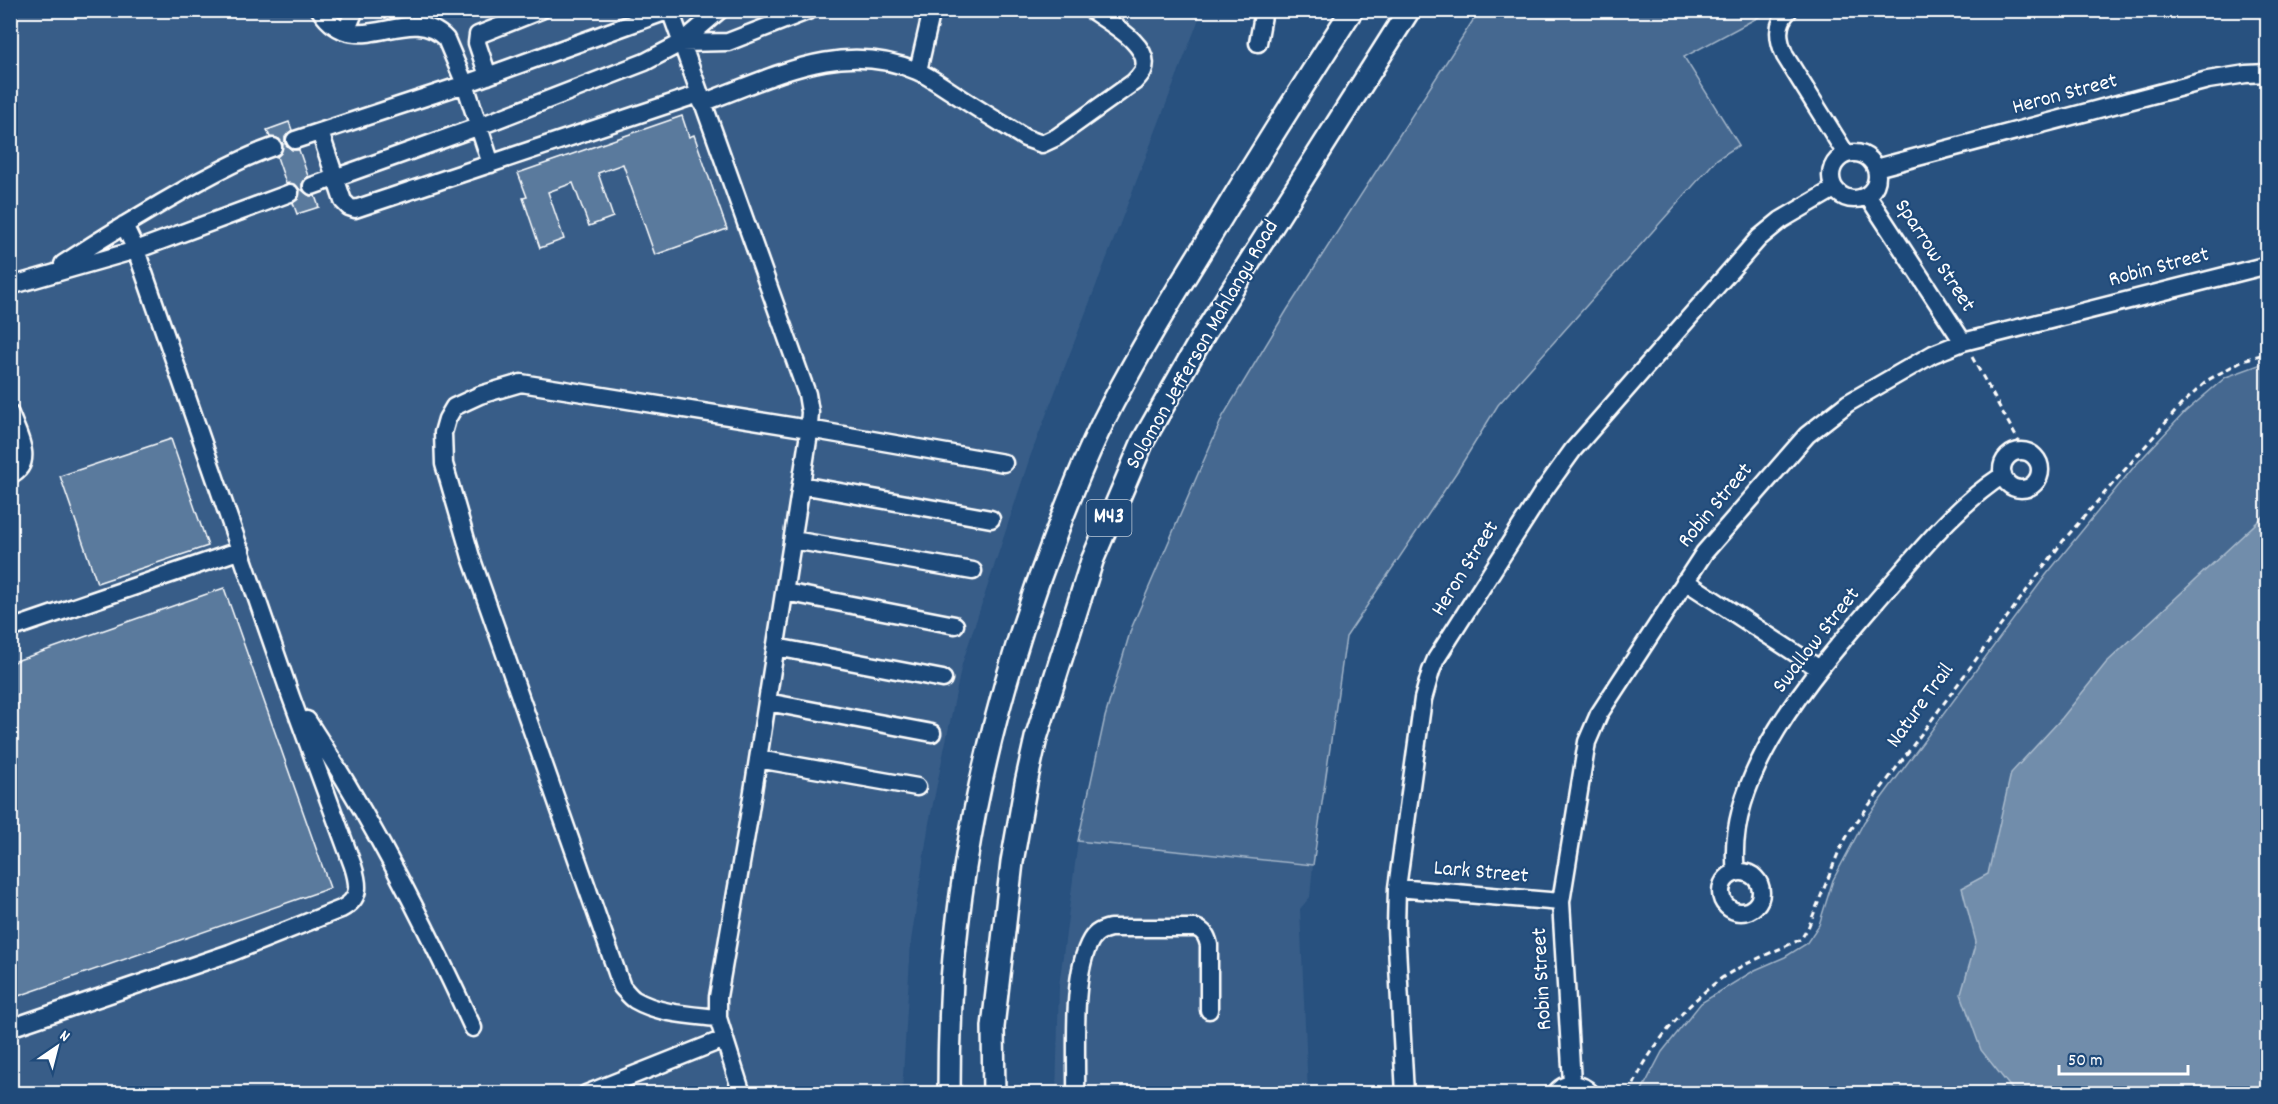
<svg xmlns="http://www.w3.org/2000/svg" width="2278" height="1104" font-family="Dekko,sans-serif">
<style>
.built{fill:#375d88}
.green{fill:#446890;stroke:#a2b4c8;stroke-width:1.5}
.water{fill:#718dab;stroke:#aabbcd;stroke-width:1.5}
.building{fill:#5a7a9d;stroke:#fff;stroke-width:1.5}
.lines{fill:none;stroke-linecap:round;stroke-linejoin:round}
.minor-casing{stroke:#fff;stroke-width:21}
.major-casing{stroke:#fff;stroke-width:26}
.path{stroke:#fff;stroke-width:3;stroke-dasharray:6 4.5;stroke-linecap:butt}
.minor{stroke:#1f4a7a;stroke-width:16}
.major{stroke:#1f4a7a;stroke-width:21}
.labels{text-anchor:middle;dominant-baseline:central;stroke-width:4.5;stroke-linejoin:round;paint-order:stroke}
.shield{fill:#1f4a7a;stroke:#bcc9d7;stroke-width:1.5}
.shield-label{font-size:21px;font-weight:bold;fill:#fff}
.street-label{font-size:22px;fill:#fff;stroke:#1f4a7a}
</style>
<rect width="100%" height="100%" fill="#28517f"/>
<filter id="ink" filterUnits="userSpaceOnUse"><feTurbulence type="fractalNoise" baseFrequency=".0167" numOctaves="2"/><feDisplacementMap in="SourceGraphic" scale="12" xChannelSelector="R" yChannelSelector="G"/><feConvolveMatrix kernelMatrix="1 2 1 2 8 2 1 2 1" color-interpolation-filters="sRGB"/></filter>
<g filter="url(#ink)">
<path class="built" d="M10,11H1202L1030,457L962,664L929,823L911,941L902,1093H11Z
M1078,841L1313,865L1310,897L1300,909L1308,1093L1056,1094L1059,986Z"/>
<path class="green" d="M1479,11H1770L1684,57L1739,145L1717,159L1498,405L1458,470L1346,637L1313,865L1078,841L1105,717L1131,629L1223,416L1287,310Z
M2267,362V1093L1640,1094L1662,1052L1701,1003L1755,970L1785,957L1806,944L1819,925L1833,880L1864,822L2046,575L2133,468L2185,412L2226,377Z"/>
<path class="water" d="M2267,513V1093H2015L1981,1050L1961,994L1976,942L1962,888L1988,874L2011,773L2062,718L2106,663Z"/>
<path class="building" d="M682,116L689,137L694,135L727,229L655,255L623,164L598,173L613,217L589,226L573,183L548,192L564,239L540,248L523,198L527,197L518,173Z
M289,122L292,130L285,137V144L292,150H299L308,176L302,184V190L310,196H315L319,207L297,214L293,203L298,199L300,190L296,185L286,183L277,157L281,153L283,144L279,139L270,137L267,130Z
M171,439L208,546L97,583L60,476Z
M224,588L330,888L10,999V663Z"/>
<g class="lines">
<g class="minor-casing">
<path id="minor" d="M320,10C356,65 408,0 446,39L465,84L491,164
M670,10L807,394L810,412L808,440L748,823L718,997V1018L742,1094
M1789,10C1775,24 1778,40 1785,56L1846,154
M346,31L355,10
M681,43L728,42L810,10
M1258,43L1264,10
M918,71L932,10
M488,76L477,43L478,35L541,10
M702,103C774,77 840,39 917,71C929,76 941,85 952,92C976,108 1001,123 1025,138L1042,144L1057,137L1134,82C1137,79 1141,74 1143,71C1154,46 1108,22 1091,10
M320,132L343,201L349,207L355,209L699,94
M295,140L465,84L670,10
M1831 176a23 23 0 1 1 46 0a23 23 0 1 1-46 0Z
M1876,168L2208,80L2246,74L2268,73
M312,186L480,126L645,62L681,43L720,10
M1867,195L1963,342
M63,264C107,235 152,208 198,182C222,169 247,156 273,147
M10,286L136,250L290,193
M10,414C17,433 36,463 10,475
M2002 470a19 19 0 1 1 38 0a19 19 0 1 1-38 0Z
M801,485L991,519
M793,540L973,571
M1685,581L1818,668
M785,592L955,625
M10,629L241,550
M776,647L943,679
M767,702L932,733
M307,720C371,817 424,922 473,1028
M758,759L917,787
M1736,872C1723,771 1824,662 1886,590C1922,549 1957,505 2003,475
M1721 892a20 20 0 1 1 40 0a20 20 0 1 1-40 0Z
M1397,888L1561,902
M718,1018C691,1015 659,1014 635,1000C630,997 626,991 622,987L471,557L444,464L443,433L447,419L454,407L480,395L521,383L809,429L1004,463
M10,1028L230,953L341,909C361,899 359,885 353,866L291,697L136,250L124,225
M1572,1083L1561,902L1587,742L1599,714L1704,553L1807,435L1848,403L1933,354L1963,342L2268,265
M586,1094L724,1039
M1076,1094C1077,1053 1071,974 1091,940C1096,932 1102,930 1110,928H1196C1204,931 1207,936 1209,945V1010
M1405,1094L1396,928L1397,888L1423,699L1431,671L1436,659L1542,493L1573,450L1759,238L1781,220L1834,189
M1555,1094C1565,1080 1581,1082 1592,1094"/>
</g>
<g class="major-casing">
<path id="major" d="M949,1094C949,1056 950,1019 952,981C963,830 1000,680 1054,539C1069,499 1085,458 1104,420C1133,362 1167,306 1201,251C1250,170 1300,90 1352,10
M994,1094L993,1027L1012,862L1026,783L1036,738L1092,561L1143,441L1204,334L1409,10"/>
</g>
<path class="path" d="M1972,357L2024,451
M1630,1094C1645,1052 1683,1007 1718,981C1738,965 1777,951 1801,939L1808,928L1839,851L1850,831L2063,541L2181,405L2208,380L2243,360L2268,353"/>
<use href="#minor" class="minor"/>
<use href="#major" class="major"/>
</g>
</g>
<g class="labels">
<rect class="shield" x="1086.5" y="500" width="45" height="36" rx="4.5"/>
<g class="shield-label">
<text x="1109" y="518">M43</text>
</g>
<g class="street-label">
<text transform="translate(2065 95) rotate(-15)">Heron Street</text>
<text transform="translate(1934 256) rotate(57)">Sparrow Street</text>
<text transform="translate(2159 268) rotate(-15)">Robin Street</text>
<text transform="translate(1203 345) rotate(-60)">Solomon Jefferson Mahlangu Road</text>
<text transform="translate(1716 506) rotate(-50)">Robin Street</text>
<text transform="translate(1466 569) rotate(-58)">Heron Street</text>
<text transform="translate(1817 641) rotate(-52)">Swallow Street</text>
<text transform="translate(1921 706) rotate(-54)">Nature Trail</text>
<text transform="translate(1481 873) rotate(5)">Lark Street</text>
<text transform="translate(1543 979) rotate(-93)">Robin Street</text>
</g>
</g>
<rect width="2278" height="1104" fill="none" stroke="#1f4a7a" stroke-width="36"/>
<rect x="18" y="18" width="2242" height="1068" fill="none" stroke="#fff" stroke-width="2" filter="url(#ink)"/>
<g transform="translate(57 1047) rotate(35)" stroke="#1f4a7a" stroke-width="4.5" paint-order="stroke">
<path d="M0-4.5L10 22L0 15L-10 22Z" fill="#ffffff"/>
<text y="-9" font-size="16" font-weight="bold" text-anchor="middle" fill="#ffffff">N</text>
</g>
<path d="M2059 1065v9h129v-9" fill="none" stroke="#ffffff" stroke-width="3"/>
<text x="2068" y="1065" font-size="18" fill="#ffffff" stroke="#1f4a7a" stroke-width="4.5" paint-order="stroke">50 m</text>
</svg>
